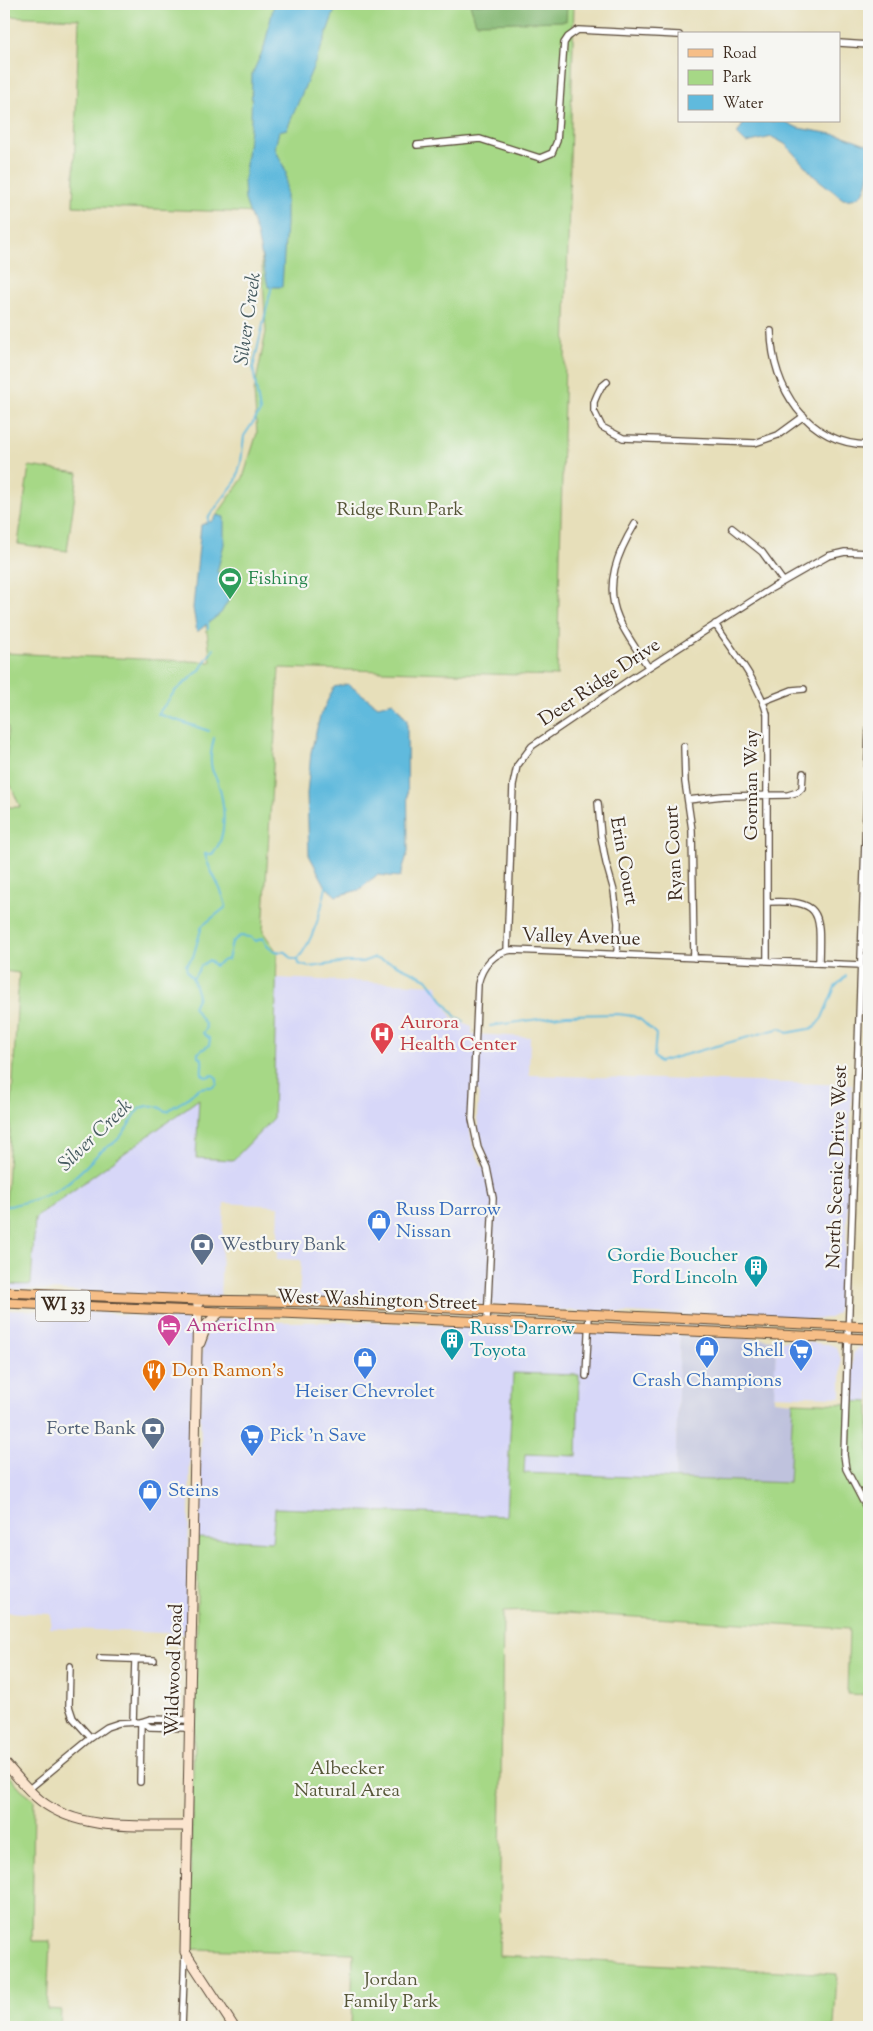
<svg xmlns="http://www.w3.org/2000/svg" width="873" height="2031" font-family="'Sorts Mill Goudy',serif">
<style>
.built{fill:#d7d7f8;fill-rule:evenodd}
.industrial{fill:#bfc2dd}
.green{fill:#a6d886;stroke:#708152}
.forest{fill:#84b873;stroke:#607148}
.water{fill:#60badd;stroke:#4e727e}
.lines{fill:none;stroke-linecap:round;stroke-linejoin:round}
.stream{stroke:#60badd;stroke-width:2}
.street-casing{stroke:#554535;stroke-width:8}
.secondary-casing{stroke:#554535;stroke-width:11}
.primary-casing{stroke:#554535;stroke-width:11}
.street{stroke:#fff;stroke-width:5.5}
.secondary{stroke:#fbe5cf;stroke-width:9}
.primary{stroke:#f6be87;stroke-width:9}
.labels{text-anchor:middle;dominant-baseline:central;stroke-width:4.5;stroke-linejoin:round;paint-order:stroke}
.shield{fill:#f6f6f2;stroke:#73675e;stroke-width:1}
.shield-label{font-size:18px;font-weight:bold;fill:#3b2a1e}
.park-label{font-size:19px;fill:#565638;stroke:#f6f6f2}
.leisure-label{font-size:19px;fill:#27864d;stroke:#f6f6f2;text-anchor:start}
.street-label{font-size:19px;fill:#3b2a1e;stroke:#f6f6f2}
.health-label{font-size:19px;fill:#be3a42;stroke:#f6f6f2;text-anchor:start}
.shop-label{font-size:19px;fill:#366cbe;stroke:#f6f6f2;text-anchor:start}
.service-label{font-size:19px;fill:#4e5e75;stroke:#f6f6f2;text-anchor:start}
.culture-label{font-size:19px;fill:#0d838f;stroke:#f6f6f2;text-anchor:end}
.hotel-label{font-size:19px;fill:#b23c85;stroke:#f6f6f2;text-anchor:start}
.food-label{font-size:19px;fill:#c56008;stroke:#f6f6f2;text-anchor:start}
.water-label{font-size:20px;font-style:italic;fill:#485c61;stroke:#f6f6f2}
</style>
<rect width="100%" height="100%" fill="#f6f6f2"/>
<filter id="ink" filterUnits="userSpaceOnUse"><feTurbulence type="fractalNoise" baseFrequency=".02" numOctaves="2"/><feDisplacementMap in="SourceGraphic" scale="10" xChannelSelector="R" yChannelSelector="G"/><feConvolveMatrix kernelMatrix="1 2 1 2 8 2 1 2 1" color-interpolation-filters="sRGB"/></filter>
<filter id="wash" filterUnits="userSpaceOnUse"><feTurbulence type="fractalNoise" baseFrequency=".0096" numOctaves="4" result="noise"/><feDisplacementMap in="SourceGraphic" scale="20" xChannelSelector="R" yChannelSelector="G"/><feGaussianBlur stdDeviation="1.12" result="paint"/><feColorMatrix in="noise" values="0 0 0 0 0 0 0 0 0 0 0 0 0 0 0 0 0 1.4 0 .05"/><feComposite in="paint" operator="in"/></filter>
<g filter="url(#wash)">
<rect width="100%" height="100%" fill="#e7dfba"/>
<path class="built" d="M276,978L438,985L439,993L452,1018L472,1027V1034L530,1037L529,1075L852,1085L845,1268L843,1289L837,1313L830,1318L791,1320L560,1310L525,1306L299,1301L301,1260L277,1259L279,1206L224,1203L220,1298L4,1288V1204H6L31,1285L35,1218L199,1098L273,1119ZM471,1089L479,1090L477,1117L479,1133L489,1163L482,1167L473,1146L470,1130Z
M4,1310L96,1312L136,1316L186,1318L192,1326L187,1634L50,1628L51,1614L4,1612Z
M240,1318L273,1322H368L525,1328L551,1331L603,1333L628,1332L680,1334L675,1479L524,1473L525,1454L513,1373L506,1516L275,1508L273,1542L197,1538L201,1442L200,1411L201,1355L209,1325L215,1320Z
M776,1340L828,1344L837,1347L841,1360V1397L774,1395Z
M869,1345V1402L850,1401L853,1354L858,1348Z"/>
<path class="industrial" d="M680,1334L776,1340L774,1400L793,1402L790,1483L675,1479Z"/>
<path class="green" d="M4,4H574L557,676L279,668L263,932L277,952L273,1119L233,1160L196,1158L199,1099L35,1218L31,1285L5,1284L6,1204L19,973L4,971V807H20L6,774L8,727L4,726V653L211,662L205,617V532L243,478L257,433L254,392L266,332L259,213L73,206L79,19L4,16Z
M29,466L78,473L67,551L18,544Z
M513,1373L579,1375L577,1456L525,1454L524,1473L789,1483L793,1402L850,1404V1401L869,1402V1695L847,1694L849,1629L529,1611L503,1612L499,1956L837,1974L834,2027H351L353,1953L190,1949L189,1924L197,1625V1538L272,1542L275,1508L506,1516Z
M4,1769L21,1789L34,1799L32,1941H50L47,2009L61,2010L60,2027H4Z"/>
<path class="forest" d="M470,4H567L566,21L476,23Z"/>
<path class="water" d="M274,4H337L322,46L287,129L279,131L275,148L286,172V224L282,287H268L257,234L245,200L244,182L251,120L252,74L264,48Z
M745,121H784L798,128L844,136L869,145C869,169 873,203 843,199L815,177L785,144L772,137L746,143L737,134Z
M217,515L224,517V544L217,572L226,577L233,576L236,580L234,591L221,613L197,632L193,608L201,525L212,521Z
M348,684L378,706L393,702L407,720L408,852L400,877L377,875L359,890L336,896L326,887L309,855L307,794L311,752L320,716L334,687Z"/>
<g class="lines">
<path class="stream" d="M208,523V518L236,481L241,462L244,436L260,412L253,368L272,285
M208,629V620
M209,731L158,714L175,691L200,670L207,658L214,649
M298,959L299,964L309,967L347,962H362L373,958L393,963L427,979L455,1016L464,1021
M864,975L866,973L869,976
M193,979L201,966L209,960L215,966L224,960H228L232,942L240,936L250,937L256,941L263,938C267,950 274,952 286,952L292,959H298C314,938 321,912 326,887
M490,1026L566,1015L618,1014L633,1016L641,1020L656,1034L654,1057L659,1062L781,1028L787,1033L814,1028L822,1018L835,987L846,976
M4,1207C53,1197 65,1189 99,1153C104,1148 110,1146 115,1142C125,1134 132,1118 140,1108C150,1105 156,1104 165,1111H168C173,1106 179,1104 185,1100C197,1091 196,1086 213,1087L217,1084V1078L213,1075L206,1077L202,1074C201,1069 203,1064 202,1059L198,1057V1053L209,1045L210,1039L203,1033L206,1029L205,1024L193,1007L198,996L193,979L187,971L186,965L193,957L202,926L226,907C223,887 209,873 205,854H212C228,838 225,804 218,783C217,778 213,774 212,769C209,758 212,748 214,738"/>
</g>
</g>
<g filter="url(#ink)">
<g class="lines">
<g class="street-casing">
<path id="street" d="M839,43L869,45
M417,145L480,139L540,158L552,153L557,141L564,43L568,37L578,30L679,35
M771,331C772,388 807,444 869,445
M607,382L601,387L597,395L594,402V411L602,427L623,438L755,443L778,435L804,416
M635,524C618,552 604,584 618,617C625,634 638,651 648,667
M732,528L762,552L783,581
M715,624C733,651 759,683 767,714V961
M764,701L792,690L804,689
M869,725L844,1455L846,1469L869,1513
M684,746L685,782L692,830L694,958
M688,800L723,796L788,795L798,792L802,788L803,773
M598,803L601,836L606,863L614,891L618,923L617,955
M767,902C824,899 820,914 819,963
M507,951L513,785L517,766L532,746L632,678L772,588L828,556L845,552L869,553
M487,1321L493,1198L487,1168L478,1148L472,1119L478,984C482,966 494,952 512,950L861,965
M586,1376L589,1315
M100,1658L154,1660
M70,1666L69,1706L73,1718L91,1738
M133,1722L135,1660
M141,1722L150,1727L189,1728
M140,1782L141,1722
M29,1789L91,1738L107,1727L119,1723L141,1722L150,1719L189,1720
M182,2027L185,1952"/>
</g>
<g class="secondary-casing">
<path id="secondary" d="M198,1300L185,1952L234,2027
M200,1343L207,1324L220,1312
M4,1762C16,1775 27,1790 41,1801C81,1832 140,1825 187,1826"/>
</g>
<g class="primary-casing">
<path id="primary" d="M4,1292L198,1300L319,1302L869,1327
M4,1303L220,1312L282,1313L869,1339"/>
</g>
<use href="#street" class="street"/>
<use href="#secondary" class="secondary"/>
<use href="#primary" class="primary"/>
</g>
</g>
<defs>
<g id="stadium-pin" transform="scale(1.25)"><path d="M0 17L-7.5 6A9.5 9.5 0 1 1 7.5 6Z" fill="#2e9e5b" stroke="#f6f6f2"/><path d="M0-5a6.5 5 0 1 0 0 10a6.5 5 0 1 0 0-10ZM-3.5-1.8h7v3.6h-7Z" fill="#fff"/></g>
<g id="hospital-pin" transform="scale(1.25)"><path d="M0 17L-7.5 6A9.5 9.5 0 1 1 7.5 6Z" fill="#e0444e" stroke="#f6f6f2"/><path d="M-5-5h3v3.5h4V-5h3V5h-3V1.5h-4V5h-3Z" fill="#fff"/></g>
<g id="shop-pin" transform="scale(1.25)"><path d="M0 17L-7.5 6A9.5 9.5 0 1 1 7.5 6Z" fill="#3f7fe0" stroke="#f6f6f2"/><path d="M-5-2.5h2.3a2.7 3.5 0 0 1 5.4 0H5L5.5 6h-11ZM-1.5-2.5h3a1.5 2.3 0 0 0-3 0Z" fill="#fff"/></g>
<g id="bank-pin" transform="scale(1.25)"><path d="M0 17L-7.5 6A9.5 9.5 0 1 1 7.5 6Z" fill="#5c6f8a" stroke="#f6f6f2"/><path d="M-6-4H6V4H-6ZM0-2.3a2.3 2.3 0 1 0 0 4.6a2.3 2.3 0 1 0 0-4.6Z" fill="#fff"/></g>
<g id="building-pin" transform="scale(1.25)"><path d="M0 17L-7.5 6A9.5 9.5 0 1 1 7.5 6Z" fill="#0f9aa8" stroke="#f6f6f2"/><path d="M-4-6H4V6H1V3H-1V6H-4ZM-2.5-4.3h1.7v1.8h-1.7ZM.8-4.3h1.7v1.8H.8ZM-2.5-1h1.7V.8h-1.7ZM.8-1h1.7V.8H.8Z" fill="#fff"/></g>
<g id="hotel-pin" transform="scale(1.25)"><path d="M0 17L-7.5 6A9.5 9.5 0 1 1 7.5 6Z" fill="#d1479c" stroke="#f6f6f2"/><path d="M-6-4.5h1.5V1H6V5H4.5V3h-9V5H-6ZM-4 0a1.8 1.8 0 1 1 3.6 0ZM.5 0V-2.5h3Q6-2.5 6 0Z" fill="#fff"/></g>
<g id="supermarket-pin" transform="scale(1.25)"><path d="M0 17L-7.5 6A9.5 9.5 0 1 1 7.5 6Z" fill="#3f7fe0" stroke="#f6f6f2"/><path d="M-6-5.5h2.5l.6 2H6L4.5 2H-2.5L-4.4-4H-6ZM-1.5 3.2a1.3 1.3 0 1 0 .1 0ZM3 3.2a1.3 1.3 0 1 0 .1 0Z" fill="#fff"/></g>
<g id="restaurant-pin" transform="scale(1.25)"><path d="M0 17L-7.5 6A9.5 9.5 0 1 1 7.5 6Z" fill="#e8710a" stroke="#f6f6f2"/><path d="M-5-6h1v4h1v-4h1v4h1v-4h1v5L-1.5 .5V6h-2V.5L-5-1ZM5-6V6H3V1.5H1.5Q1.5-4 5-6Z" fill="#fff"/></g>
</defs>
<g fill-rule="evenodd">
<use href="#stadium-pin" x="230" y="579"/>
<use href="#hospital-pin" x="382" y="1034"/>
<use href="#shop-pin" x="379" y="1221"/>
<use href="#bank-pin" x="202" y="1245"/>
<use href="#building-pin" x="756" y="1267"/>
<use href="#hotel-pin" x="169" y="1326"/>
<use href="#building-pin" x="452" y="1340"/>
<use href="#shop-pin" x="707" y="1348"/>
<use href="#supermarket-pin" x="801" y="1351"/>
<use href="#shop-pin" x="365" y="1359"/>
<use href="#restaurant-pin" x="154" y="1371"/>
<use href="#bank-pin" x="153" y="1429"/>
<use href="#supermarket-pin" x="252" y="1436"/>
<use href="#shop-pin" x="150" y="1491"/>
</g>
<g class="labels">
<rect class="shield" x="35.5" y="1290.5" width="55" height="31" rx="4"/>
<g class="shield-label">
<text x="63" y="1306">WI 33</text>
</g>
<g class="park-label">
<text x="400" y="510">Ridge Run Park</text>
<text x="347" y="1769">Albecker<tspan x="347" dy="22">Natural Area</tspan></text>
<text x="391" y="1980">Jordan<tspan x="391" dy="22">Family Park</tspan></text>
</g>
<g class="leisure-label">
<text x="248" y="579">Fishing</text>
</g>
<g class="street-label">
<text transform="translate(600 683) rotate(-34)">Deer Ridge Drive</text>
<text transform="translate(752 785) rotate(-90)">Gorman Way</text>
<text transform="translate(675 853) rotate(-93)">Ryan Court</text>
<text transform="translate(623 861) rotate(80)">Erin Court</text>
<text transform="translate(581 938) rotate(2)">Valley Avenue</text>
<text transform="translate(838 1167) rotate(-88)">North Scenic Drive West</text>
<text transform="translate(377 1301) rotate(2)">West Washington Street</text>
<text transform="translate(175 1670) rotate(-88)">Wildwood Road</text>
</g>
<g class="health-label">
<text x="400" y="1023">Aurora<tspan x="400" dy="22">Health Center</tspan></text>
</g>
<g class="shop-label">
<text x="396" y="1210">Russ Darrow<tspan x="396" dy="22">Nissan</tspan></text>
<text x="784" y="1351" text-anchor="end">Shell</text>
<text x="707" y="1381" text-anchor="middle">Crash Champions</text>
<text x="365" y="1392" text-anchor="middle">Heiser Chevrolet</text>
<text x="270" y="1436">Pick 'n Save</text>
<text x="168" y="1491">Steins</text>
</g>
<g class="service-label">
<text x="220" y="1245">Westbury Bank</text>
<text x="136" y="1429" text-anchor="end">Forte Bank</text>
</g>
<g class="culture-label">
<text x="738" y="1256">Gordie Boucher<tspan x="738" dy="22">Ford Lincoln</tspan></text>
<text x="470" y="1329" text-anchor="start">Russ Darrow<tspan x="470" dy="22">Toyota</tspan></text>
</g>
<g class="hotel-label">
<text x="186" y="1326">AmericInn</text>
</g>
<g class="food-label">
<text x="172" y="1371">Don Ramon's</text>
</g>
<g class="water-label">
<text transform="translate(249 319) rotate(-82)">Silver Creek</text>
<text transform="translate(96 1136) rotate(-44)">Silver Creek</text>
</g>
</g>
<rect width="873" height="2031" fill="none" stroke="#f6f6f2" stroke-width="20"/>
<rect x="678" y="32" width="162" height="90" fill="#f6f6f2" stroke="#aba49d"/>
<rect x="688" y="49" width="25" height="8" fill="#f6be87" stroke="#aba49d"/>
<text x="723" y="58" font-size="15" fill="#3b2a1e">Road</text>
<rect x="688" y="70" width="25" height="15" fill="#a6d886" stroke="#aba49d"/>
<text x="723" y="82" font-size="15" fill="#3b2a1e">Park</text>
<rect x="688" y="95" width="25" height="15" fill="#60badd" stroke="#aba49d"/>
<text x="723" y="108" font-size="15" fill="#3b2a1e">Water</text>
</svg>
